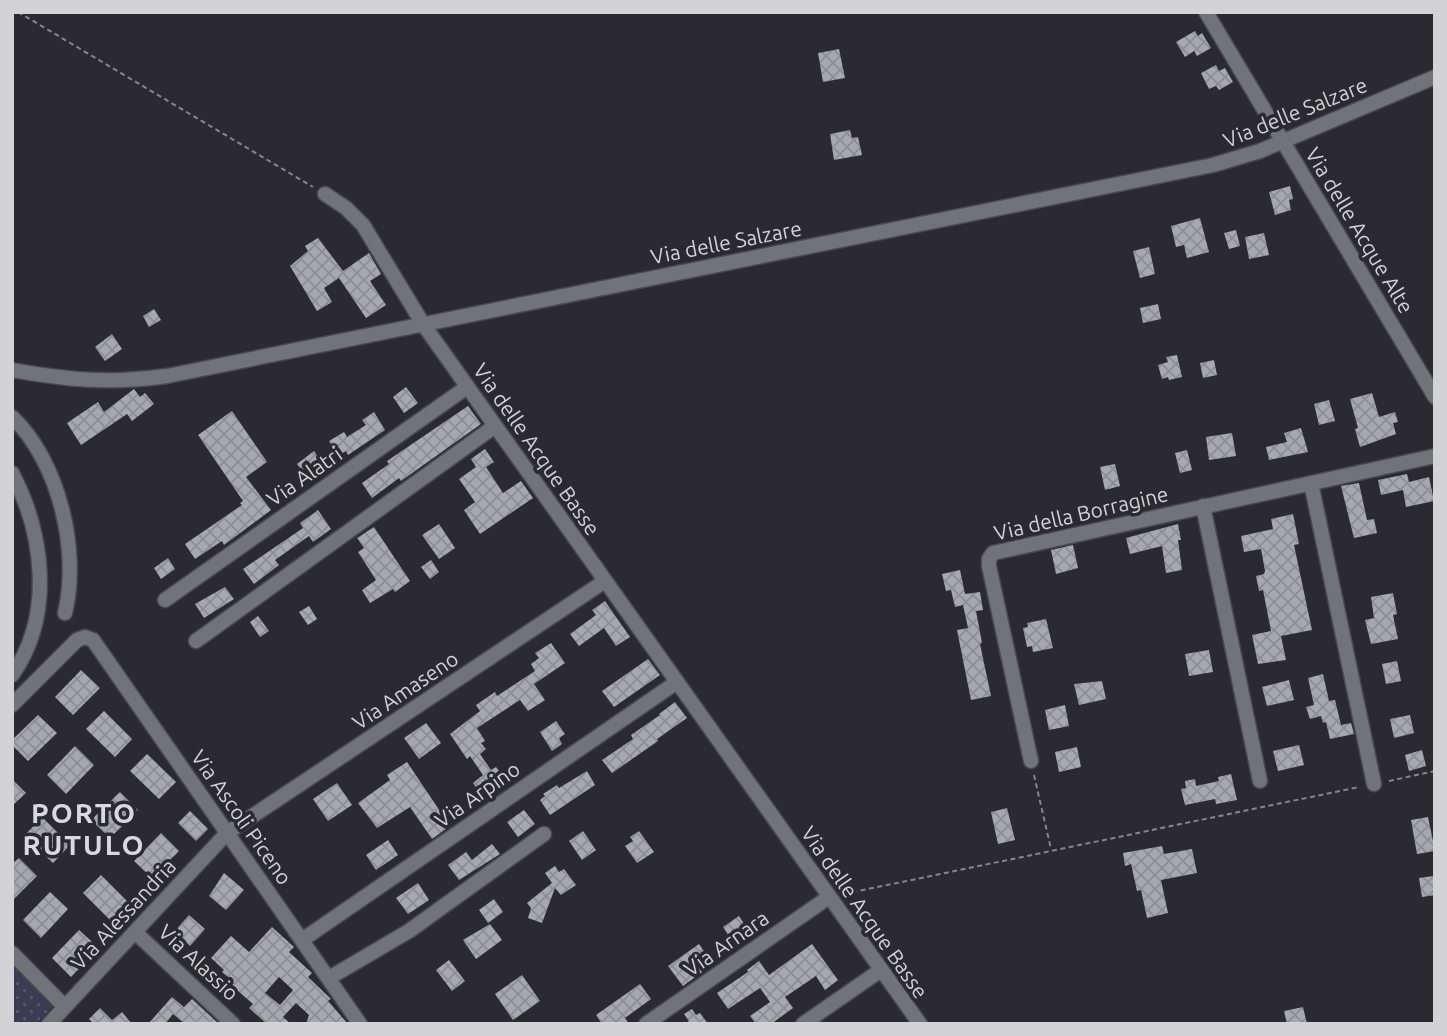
<svg xmlns="http://www.w3.org/2000/svg" width="1447" height="1036" font-family="Ubuntu,sans-serif">
<style>
.grass{fill:url(#grass-dots)}
.building{fill:url(#building-cross-hatch);fill-rule:evenodd}
.lines{fill:none;stroke-linecap:round;stroke-linejoin:round}
.minor-casing{stroke:#49484d;stroke-width:17}
.path{stroke:#86868b;stroke-width:2;stroke-dasharray:5 3.5;stroke-linecap:butt}
.minor{stroke:#727279;stroke-width:14}
.labels{text-anchor:middle;dominant-baseline:central;stroke-width:7;stroke-linejoin:round;paint-order:stroke}
.street-label{font-size:21px;fill:#d3d2d6;stroke:#2a2a30}
.district-label{font-size:28px;font-weight:bold;letter-spacing:2px;fill:#dad9e1;stroke:#2a2a30}
</style>
<defs>
<pattern id="grass-dots" width="8" height="8" patternUnits="userSpaceOnUse" patternTransform="scale(1.75)"><rect width="8" height="8" fill="#3d3a54"/><path d="M2 2h.1M6 6h.1" fill="none" stroke="#58566c" stroke-width="1.8" stroke-linecap="round"/></pattern>
<pattern id="building-cross-hatch" width="8" height="8" patternUnits="userSpaceOnUse" patternTransform="scale(1.75)"><rect width="8" height="8" fill="#a7a7af"/><path d="M0 0l8 8M0 8l8-8" fill="none" stroke="#8d8d93"/></pattern>
</defs>
<rect width="100%" height="100%" fill="#2a2a30"/>
<path class="grass" d="M12,962L54,1005L37,1024H12Z"/>
<path class="building" d="M1195,31L1198,36L1202,33L1211,48L1197,56L1194,51L1185,57L1176,42Z
M839,49L845,78L823,82L818,53Z
M1216,65L1219,71L1225,68L1233,82L1219,90L1216,86L1209,89L1201,73Z
M850,130L852,138L858,137L862,155L834,160L830,134Z
M1290,186L1293,199L1289,200L1291,210L1275,215L1269,192Z
M1200,218L1209,252L1187,258L1184,245L1176,247L1171,226Z
M1236,230L1240,246L1229,249L1224,233Z
M1264,233L1269,255L1249,259L1245,237Z
M318,238L343,271L369,253L381,274L370,281L386,305L366,318L339,278L324,288L332,302L317,311L290,266L308,251L305,246Z
M1149,247L1155,274L1140,278L1133,251Z
M1158,304L1161,319L1143,323L1140,308Z
M154,309L161,320L149,327L143,316Z
M112,334L122,349L105,361L95,347Z
M1177,355L1182,377L1169,380L1168,377L1162,379L1158,365L1168,362L1166,357Z
M1214,360L1217,375L1203,378L1200,363Z
M406,387L418,403L404,413L393,397Z
M134,389L140,397L145,393L154,404L132,421L127,414L81,445L67,423L98,402L104,412Z
M1372,393L1379,417L1395,412L1398,422L1393,423L1396,434L1360,447L1355,429L1358,428L1350,399Z
M1329,400L1335,421L1319,425L1314,404Z
M468,406L481,424L401,481L399,478L372,498L362,483L389,464L387,461Z
M232,411L267,462L246,477L271,510L224,545L222,541L195,559L185,544L242,505L240,503L243,501L198,435Z
M374,412L385,430L348,455L346,451L341,454L337,448L334,450L329,441L344,432L347,437L366,425L362,420Z
M1301,428L1308,452L1269,460L1266,447L1287,442L1284,433Z
M1232,433L1236,456L1209,460L1206,437Z
M485,449L494,462L486,467L503,493L521,481L533,498L480,534L464,510L475,502L459,479L476,467L471,459Z
M1187,450L1192,470L1180,473L1175,453Z
M314,451L327,470L310,482L297,464Z
M1115,464L1120,486L1105,490L1100,467Z
M1407,474L1409,482L1429,477L1434,501L1406,507L1403,490L1381,495L1378,480Z
M1359,483L1367,520L1374,519L1377,533L1354,538L1341,486Z
M318,510L331,529L313,542L309,536L275,560L279,565L254,584L243,569L303,528L300,523Z
M1293,514L1299,544L1294,545L1312,630L1281,636L1286,660L1258,664L1252,635L1271,631L1263,590L1259,591L1256,576L1264,574L1265,571L1261,549L1244,552L1241,536L1273,529L1271,519Z
M439,524L455,548L439,559L422,535Z
M1178,524L1181,540H1178L1182,570L1166,573L1162,546L1130,554L1126,538Z
M374,527L410,581L395,592L393,589L370,603L362,590L376,580L358,552L364,548L357,538Z
M1073,545L1078,568L1056,574L1051,550Z
M168,558L175,569L161,579L154,568Z
M431,560L439,572L430,579L421,567Z
M960,570L965,594L980,592L983,610L976,611L982,643L980,644L991,696L971,700L957,630L968,628L963,605L955,607L951,590L946,591L942,574Z
M225,587L234,599L204,618L195,604Z
M1393,593L1397,614L1393,615L1398,639L1371,644L1365,620L1374,618L1371,597Z
M605,601L630,637L616,646L604,628L579,646L570,634L596,615L592,610Z
M309,606L317,619L308,625L299,612Z
M258,616L269,631L260,637L250,622Z
M1046,619L1053,648L1033,652L1032,646L1027,647L1023,628L1028,627L1027,623Z
M551,643L565,663L534,684L545,700L528,711L520,700L477,728L485,741L481,743L486,749L480,754L491,770L496,767L507,782L483,798L473,783L483,775L470,756L467,759L450,734L480,711L476,705L495,692L497,696L535,671L531,664L539,658L535,653Z
M1209,650L1213,672L1189,676L1185,654Z
M648,659L660,675L614,707L602,691Z
M1397,661L1401,681L1386,684L1382,664Z
M81,670L100,688L73,715L55,697Z
M1323,674L1329,701L1335,700L1341,725L1351,723L1354,734L1330,739L1326,722L1323,723L1321,716L1310,719L1306,707L1314,705L1308,678Z
M1289,680L1294,700L1267,706L1262,687Z
M1102,681L1106,699L1079,705L1074,684Z
M675,702L687,718L657,739L658,741L612,773L602,760L633,739L631,735L660,715L659,714Z
M1065,705L1069,726L1049,730L1045,710Z
M104,711L132,739L115,757L86,729Z
M38,715L57,733L28,761L12,745V740Z
M1410,715L1414,733L1394,738L1390,719Z
M556,721L565,734L559,738L562,744L552,751L540,732Z
M426,723L441,743L419,759L404,738Z
M1299,745L1304,765L1278,771L1273,751Z
M75,746L94,765L66,794L47,775Z
M1077,747L1081,767L1059,772L1055,752Z
M1422,750L1426,766L1409,771L1405,755Z
M147,754L176,782L159,799L130,771Z
M407,762L450,826L432,839L410,807L377,828L358,803L390,780L387,775Z
M587,771L595,785L550,815L540,800L545,796L543,794L557,785L559,788Z
M1231,774L1237,800L1216,804L1215,799L1185,805L1181,789L1186,788L1185,781L1195,779L1196,786L1219,781L1218,777Z
M12,779L26,793L12,806Z
M337,783L352,805L328,821L313,799Z
M120,792L138,810L110,838L91,820Z
M1007,808L1015,840L998,844L991,812Z
M524,810L535,824L518,837L507,822Z
M190,811L208,829L196,841L178,823Z
M42,817L70,845L53,863L24,836Z
M1428,817L1435,851L1417,854L1411,820Z
M583,831L596,850L582,860L569,841Z
M639,831L654,852L637,863L625,846L633,841L630,837Z
M161,833L179,851L152,878L134,861Z
M388,840L398,855L376,870L366,855Z
M492,844L500,854L459,880L448,865L466,852L472,860Z
M1162,846L1164,854L1192,849L1197,873L1161,880L1168,913L1147,918L1141,890L1137,891L1131,864L1125,866L1123,853Z
M19,858L37,876L12,901V864Z
M555,866L559,872L564,869L576,885L561,895L555,888L542,923L528,918L531,908L527,903L552,883L545,873Z
M224,873L244,890L226,910L209,896Z
M101,875L128,902L110,920L83,893Z
M1433,876L1435,895L1422,897L1419,878Z
M418,883L429,900L408,914L396,898Z
M50,892L68,909L41,938L23,920Z
M494,899L503,912L488,923L479,910Z
M189,915L205,929L190,946L174,932Z
M739,916L749,931L743,935L745,938L735,945L723,927Z
M490,924L502,940L476,959L463,940Z
M272,927L294,947L289,952L312,973L308,977L329,997L331,999L328,1001L348,1024H306L309,1015L296,1003L283,1017L291,1024H267L249,1008L253,1004L230,984L233,981L222,972L224,970L211,958L231,936L249,952ZM279,977L293,990L280,1005L265,993Z
M79,930L99,948L71,977L52,958Z
M699,944L713,964L683,986L668,966Z
M812,944L838,980L825,990L816,976L785,997L793,1008L771,1024H756L750,1016L770,1002L760,988L728,1009L717,993L748,972L747,970L759,961L769,975Z
M449,960L465,981L452,991L436,970Z
M522,975L540,1001L513,1020L495,994Z
M640,984L651,999L625,1018L629,1024H602L596,1015Z
M172,997L184,1007L192,999L219,1024H185L173,1014L165,1024H148Z
M1303,1007L1307,1024H1287L1284,1011Z
M100,1008L112,1020L122,1012L132,1024H94L89,1019Z
M692,1009L696,1015L700,1013L708,1024H684L689,1021L684,1014Z"/>
<g class="lines">
<g class="minor-casing">
<path id="minor" d="M1206,12L1435,397
M325,194L346,208L363,225L423,324L920,1024
M12,370C69,380 109,384 167,376L1213,165L1260,151L1435,77
M12,417C59,461 80,551 65,613
M12,473C44,534 54,616 12,675
M1311,483L1374,784
M1203,506L1260,781
M165,600L467,387
M196,641L495,426
M12,705L77,640L85,637L93,640L360,1024
M1031,761L989,566V559L993,553L1435,456
M135,932L233,1024
M302,940L677,682
M12,953L65,1007
M329,978L409,931L544,834
M49,1024L227,833L605,581
M646,1024L829,897
M803,1024L881,970"/>
</g>
<path class="path" d="M18,12L313,187
M1034,775L1051,849
M1389,781L1435,771
M844,894L1359,787"/>
<use href="#minor" class="minor"/>
</g>
<g class="labels">
<g class="street-label">
<text transform="translate(1295 112) rotate(-22)">Via delle Salzare</text>
<text transform="translate(1360 230) rotate(59)">Via delle Acque Alte</text>
<text transform="translate(726 242) rotate(-11)">Via delle Salzare</text>
<text transform="translate(537 449) rotate(55)">Via delle Acque Basse</text>
<text transform="translate(304 476) rotate(-35)">Via Alatri</text>
<text transform="translate(1081 513) rotate(-13)">Via della Borragine</text>
<text transform="translate(405 690) rotate(-34)">Via Amaseno</text>
<text transform="translate(477 794) rotate(-35)">Via Arpino</text>
<text transform="translate(242 817) rotate(55)">Via Ascoli Piceno</text>
<text transform="translate(865 912) rotate(55)">Via delle Acque Basse</text>
<text transform="translate(123 914) rotate(-47)">Via Alessandria</text>
<text transform="translate(726 943) rotate(-35)">Via Arnara</text>
<text transform="translate(199 962) rotate(43)">Via Alassio</text>
</g>
<g class="district-label">
<text x="84" y="812">PORTO<tspan x="84" dy="32">RUTULO</tspan></text>
</g>
</g>
<rect width="1447" height="1036" fill="none" stroke="#d3d2d6" stroke-width="28"/>
</svg>
